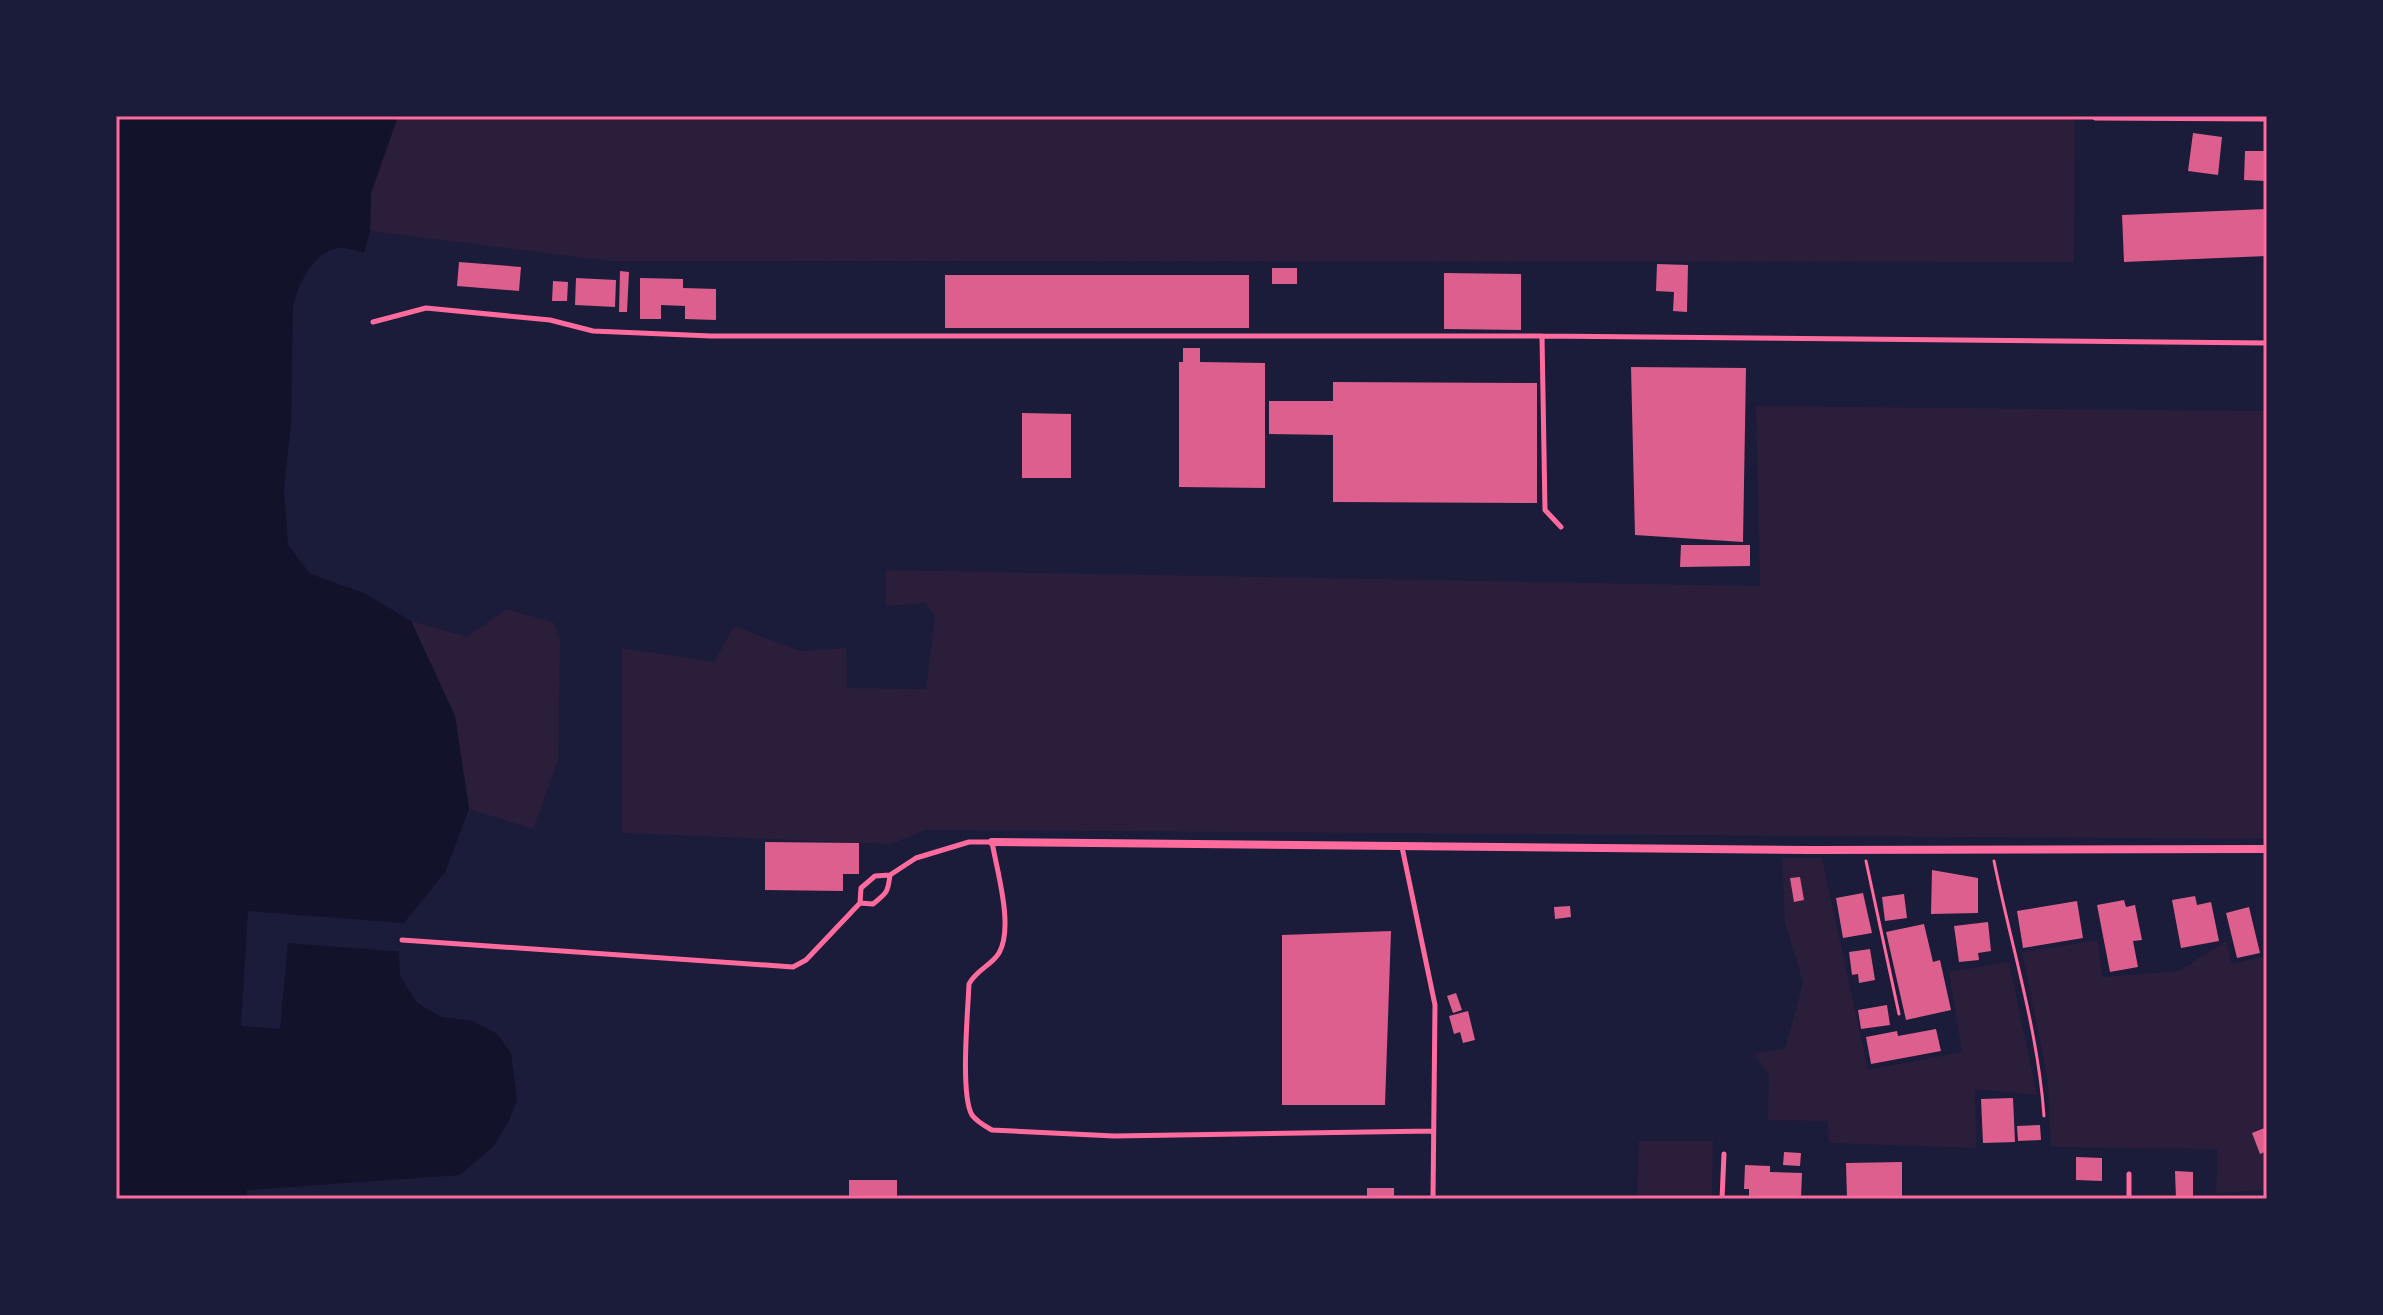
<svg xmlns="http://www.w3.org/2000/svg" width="2383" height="1315" font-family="'Open Sans',sans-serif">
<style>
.green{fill:#2a1e3b}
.water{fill:#12122b}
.pier{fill:#1b1b3a}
.building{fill:#dd5f8e}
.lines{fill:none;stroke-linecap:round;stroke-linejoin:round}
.path{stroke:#ff6b9d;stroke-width:3}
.service{stroke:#ff6b9d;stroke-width:5}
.minor{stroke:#ff6b9d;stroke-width:8}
.neatline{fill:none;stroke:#ff6b9d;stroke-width:3}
</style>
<rect width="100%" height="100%" fill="#1b1b3a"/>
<path class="green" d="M398,116H2075L2074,262L609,261L370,231L371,193Z
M1756,406L2267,411V839L925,830L891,844L622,833V648L714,662L734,626L801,651L846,648L847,688L926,689L935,616L925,603L886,606V570L1760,586Z
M506,609L553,622L560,639L558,761L533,829L469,809L455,716L411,621L467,637Z
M1782,858H1822L1868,1070L1962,1052L1949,972L2009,962L2037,1095L1975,1089L1976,1148L1829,1143L1828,1121L1768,1120L1769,1075L1754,1053L1785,1049L1803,983L1785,922Z
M2098,940L2102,977L2179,971L2226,941L2231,964L2264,956L2267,969V1190L2216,1193L2218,1149L2051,1147L2048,1081L2022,952Z
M1639,1141H1713L1712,1199H1637Z"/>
<path class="water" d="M116,116H398L371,193L370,231L364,253C357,251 346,247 339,248C312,252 298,285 293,307L291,423L284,489L288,545L310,574L364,593L411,621L455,716L469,809L445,872L404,923L398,936L400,976L417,1003L441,1017L473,1021L497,1034L511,1053L517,1100L509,1120L494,1146L460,1175L247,1190L246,1199H116Z"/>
<path class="pier" d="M248,911L404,923L401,952L288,943L280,1029L241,1026Z"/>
<path class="building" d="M2193,133L2222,137L2218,175L2188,171Z
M2245,151H2267V181L2244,180Z
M2267,209V256L2124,262L2122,215Z
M459,262L521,267L519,291L457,286Z
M1657,264L1688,265L1687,312L1673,311L1674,292L1656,291Z
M1272,268H1297V284H1272Z
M620,271L629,272L627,312H619Z
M1444,273L1521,274V330L1444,329Z
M945,275H1249V328H945Z
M576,278L616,280L615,307L575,305Z
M640,278L683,279V288L716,289V320L685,319V306L661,305V319H640Z
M553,281L568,282L567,301H552Z
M1183,348H1200V362L1265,363V488L1179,487V362H1183Z
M1631,367L1746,368L1743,542L1635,535Z
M1333,382L1537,383V503L1333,502V435L1269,434V401H1333Z
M1022,413L1071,414V478H1022Z
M1681,545H1750V566L1680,567Z
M765,842L859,843V874H843V891L765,890Z
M1932,870L1978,878V913L1931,914Z
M1800,877L1804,900L1794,902L1790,878Z
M1863,893L1872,933L1843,938L1836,898Z
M1904,894L1907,918L1885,921L1882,897Z
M2195,896L2197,905L2211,902L2219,941L2181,948L2172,900Z
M2124,900L2126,907L2135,905L2142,940L2133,941L2138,967L2110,972L2097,905Z
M2077,901L2083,938L2023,948L2017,911Z
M1570,906L1571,917L1555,919L1554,907Z
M2249,907L2260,953L2237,958L2226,913Z
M1988,922L1991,951L1978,953L1979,960L1959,962L1954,926Z
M1924,924L1933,962L1940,960L1951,1010L1906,1020L1886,932Z
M1391,931L1385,1105H1282V935Z
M1870,949L1875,980L1859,983L1858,974L1852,975L1849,952Z
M1456,993L1462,1010L1453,1013L1447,996Z
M1887,1005L1890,1025L1861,1029L1858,1010Z
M1468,1011L1475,1040L1463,1043L1460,1032L1454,1034L1449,1016Z
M1936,1029L1941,1051L1871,1064L1866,1037L1897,1031L1898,1036Z
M2013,1098L2015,1142L1983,1143L1981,1099Z
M2040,1125L2041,1140L2018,1141L2017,1126Z
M2267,1127V1151L2260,1154L2252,1133Z
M1784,1152L1801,1153L1800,1166L1783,1165Z
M2076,1157L2102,1158V1181L2076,1180Z
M1902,1162V1199H1847L1846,1163Z
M1745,1165L1770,1166V1172L1802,1173L1801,1199H1749V1189H1744Z
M2175,1171L2193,1172V1199H2176Z
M849,1180H897V1199H849Z
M1367,1188H1394V1199H1367Z"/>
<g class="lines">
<path class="path" d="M1866,861L1899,1014
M1994,861C2011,945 2038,1030 2044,1116"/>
<path class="service" d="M2095,118L2267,119
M373,322L426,308L550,320L593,331L711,336H1542L2267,343
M1542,336L1545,510L1561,527
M1402,847L1435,1005L1433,1199
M860,903L873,904C887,893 888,892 890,875
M402,940L793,967L806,960L860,903L861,888L875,876L890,875L916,858L969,842H992C997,871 1014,927 999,953C992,965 976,970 969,984C968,1010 960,1095 972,1115C977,1122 985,1126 992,1130L1114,1136L1432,1131
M2129,1174V1199
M760,1199H782
M1722,1199L1724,1154"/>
<path class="minor" d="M992,842L1810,850L2267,849"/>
</g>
<rect width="2383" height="1315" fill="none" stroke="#1b1b3a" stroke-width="236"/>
<rect x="118" y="118" width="2147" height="1079" class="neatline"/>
</svg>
